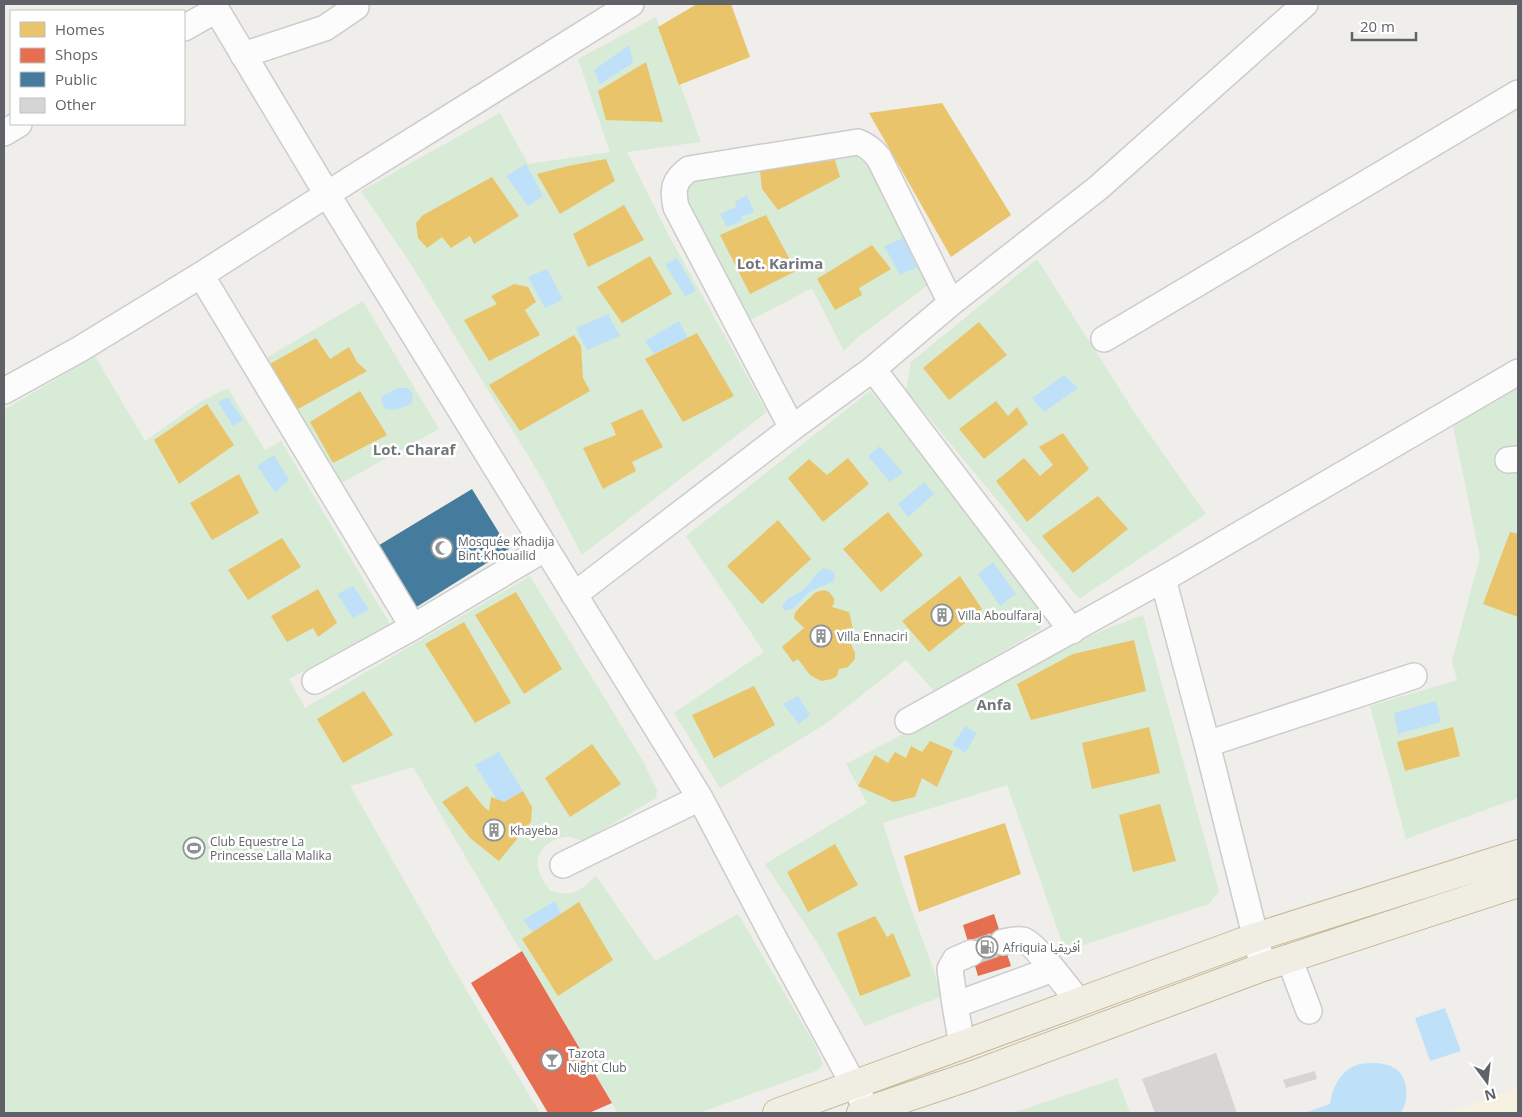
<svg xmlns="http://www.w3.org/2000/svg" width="1522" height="1117" font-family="'Open Sans','Noto Sans Arabic',sans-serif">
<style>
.green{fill:#d8ebd6}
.sand{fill:#f6f1e1}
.water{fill:#bfe0f9}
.homes{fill:#e9c46a}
.shops{fill:#e76f51}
.public{fill:#457b9d}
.building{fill:#d6d5d3}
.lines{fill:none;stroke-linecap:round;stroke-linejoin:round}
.minor-tunnel{stroke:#cbcbca;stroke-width:25;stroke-dasharray:25 12;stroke-linecap:butt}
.minor-casing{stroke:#cbcccc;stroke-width:28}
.highway-casing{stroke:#c8b996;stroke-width:30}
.minor{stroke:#fdfcfc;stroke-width:25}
.highway{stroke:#f0ede3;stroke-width:28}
.labels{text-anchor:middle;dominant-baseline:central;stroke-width:5;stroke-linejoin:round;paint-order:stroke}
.poi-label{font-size:12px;fill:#5f6368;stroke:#fff;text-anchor:start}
.quarter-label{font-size:15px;font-weight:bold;fill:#70757a;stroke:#fff}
</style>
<rect width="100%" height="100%" fill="#efeeea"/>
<path class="green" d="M656,17L701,142L627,152L668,234L767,412L582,555L541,477L411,264L361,191L500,113L528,164L610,152L578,59Z
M852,153L868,165L932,282L858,337L844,351L812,288L751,320L682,203L687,179Z
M1037,259L1138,418L1206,514L1079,599L906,390L911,362Z
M363,301L439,429L338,485L261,361Z
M95,356L145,441L200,402L228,388L265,450L281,441L390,624L289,679L305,708L530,576L643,761L657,790L656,798L584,841C578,840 570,836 564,837C545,841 532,855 540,874C542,880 547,886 550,891C575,897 578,892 596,876L655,961L738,914L815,1045L823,1064L818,1070L699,1113H618L516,943L413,767L351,786L334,757L465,988L540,1113H4V410Z
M1518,379V798L1406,839L1370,706L1457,680L1452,661L1480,557L1450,411Z
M870,391L931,459L1044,610L1040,629L935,692L906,660L824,725L720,788L674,713L764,652L686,536Z
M1143,615L1219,891L1209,904L1065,951L1007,785L883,823L904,889L943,996L865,1026L815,939L765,864L867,803L846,764L1066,648L1108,628Z
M1117,1078L1130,1113H1012Z"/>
<path class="sand" d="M1518,1088V1113H1445Z"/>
<path class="water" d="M629,45L633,63L600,84L594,70Z
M526,164L543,196L528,206L506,176Z
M747,195L754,212L741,217L743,220L727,227L720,214L736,207L735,202Z
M904,238L917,267L900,275L884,246Z
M677,258L696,291L685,296L665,264Z
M547,269L563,299L545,308L528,277Z
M608,314L620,336L587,350L576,328Z
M679,321L688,338L654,354L645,341Z
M1064,375L1078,388L1044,412L1032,398Z
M397,388H408L413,394L412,403C405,408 394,411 385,409L381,401L382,396Z
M228,397L243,420L233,426L218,402Z
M880,446L903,473L890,482L868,456Z
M274,455L289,480L275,492L257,466Z
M924,482L934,494L908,517L898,504Z
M993,562L1016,594L1000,606L978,574Z
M824,568L834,572L835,577L833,582C826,585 817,587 810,592C799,599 800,608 785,611L782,607C786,595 800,595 807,586C814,578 814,574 824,568Z
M353,586L369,609L353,618L337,594Z
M798,696L810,715L799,724L783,704Z
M1436,701L1441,722L1398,734L1394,713Z
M965,726L977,733L965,753L953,745Z
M499,752L523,791L504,802L497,800L475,765Z
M555,901L561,914L533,932L523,920Z
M1445,1008L1461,1051L1430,1061L1415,1018Z
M1377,1063C1384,1064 1390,1065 1396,1069C1409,1079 1409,1100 1401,1113H1304L1330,1104C1332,1087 1342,1068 1360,1064C1365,1063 1372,1063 1377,1063Z"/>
<path class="homes" d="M697,4H731L750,57L679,85L658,27Z
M646,62L663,122L606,120L598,91Z
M942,103L1011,215L951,257L869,113Z
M606,159L615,181L560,214L537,174L568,166Z
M835,160L840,177L778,210L762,189L760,170Z
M492,177L519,216L474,244L470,236L451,248L442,237L427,248L418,238L416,223L423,215Z
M624,205L644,240L588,267L573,234Z
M766,215L796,271L750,294L720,235Z
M872,245L891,269L859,288L862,295L835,310L817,279Z
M650,256L672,294L622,323L597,287Z
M514,284L528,287L536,302L525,310L540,335L489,361L464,320L497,304L491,296Z
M979,322L1007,355L949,400L923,368Z
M697,333L734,396L683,422L645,359Z
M574,335L581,346L583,378L590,391L520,431L489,385Z
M316,338L330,359L349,347L357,362L367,371L296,410L268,365Z
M360,391L387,435L333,463L310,422Z
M996,401L1008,416L1017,407L1028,424L984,459L959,429Z
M207,404L234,445L179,484L154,440Z
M642,409L663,447L632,462L636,471L603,489L583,448L616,435L611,423Z
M1063,433L1089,469L1027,522L996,481L1024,458L1040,476L1053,465L1039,447Z
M848,458L869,484L823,522L788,478L809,459L827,475Z
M239,474L259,513L212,540L190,503Z
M1098,496L1128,529L1073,573L1042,536Z
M888,512L923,555L881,592L843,549Z
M778,520L811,559L762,604L727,566Z
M1510,532L1518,534V617L1483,604Z
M282,538L301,567L248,600L228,570Z
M960,576L982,609L929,652L902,621Z
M318,589L337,623L318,637L313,628L287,642L271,616Z
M824,590L829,592L834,598V603L832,607L849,612L853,629L850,636L844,637L851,644L855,653V659L848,667L839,669L837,676L832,679L821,681L810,675L798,659L793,662L782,647L804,628L794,618L795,613L800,607L816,592Z
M516,592L562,669L524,694L475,615Z
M464,622L511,703L475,723L425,644Z
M1134,640L1146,691L1031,720L1017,684L1073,654Z
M754,686L775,725L714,758L692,715Z
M364,691L393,735L343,763L317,719Z
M1149,727L1160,773L1092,789L1082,743Z
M1453,727L1460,756L1405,771L1397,742Z
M930,741L953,751L937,787L922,778L915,797L894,802L858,786L875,755L888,763L895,752L906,758L911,746L922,752Z
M592,744L621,784L570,817L545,778Z
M467,786L483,806L489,811L491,797L504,802L523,791L532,807L531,822L499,861L470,838L442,802Z
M1160,804L1176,861L1133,872L1119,815Z
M1005,823L1021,874L919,912L904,856Z
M835,844L858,885L808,912L787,872Z
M579,902L613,960L558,996L522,939Z
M875,916L887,937L893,933L911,976L860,996L837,933Z"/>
<path class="shops" d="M994,914L1011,966L978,976L963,925Z
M522,951L561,1017L612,1103L589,1113H548L471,983Z"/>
<path class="public" d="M472,489L509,549L415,608L376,547Z"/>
<path class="building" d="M1216,1053L1237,1113H1155L1142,1079Z
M1315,1071L1317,1079L1286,1088L1283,1080Z"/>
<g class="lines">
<path class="minor-tunnel" d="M971,953L1003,942"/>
<g class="minor-casing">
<path id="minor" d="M213,4L327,194L700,798L775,940L868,1111
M184,28L216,10
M243,55L325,28L356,7
M4,133L19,124
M201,275L413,627L546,548
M1104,339L1518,93
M873,369L1072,631
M4,391L80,349L201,275L351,179L631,4
M792,428L676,207C672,189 674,180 689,169L858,142C868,146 873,150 879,158L951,303
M1508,460L1518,459
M1163,579L1207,744L1263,967
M574,595L792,428L873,369L951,303L1098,188L1305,4
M315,681L413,627
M908,721L1163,579L1518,372
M1207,744L1414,676
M563,865L700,798
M1003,942C1009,941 1016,939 1023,940C1035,943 1069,990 1079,1002
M1289,958L1309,1011
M955,1005L1053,969
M962,1045L955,1005L950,969L955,960L971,953"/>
</g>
<g class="highway-casing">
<path id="highway" d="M777,1113L1256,937L1518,854
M861,1113L973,1075L1263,967L1518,883"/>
</g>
<use href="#minor" class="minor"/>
<use href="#highway" class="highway"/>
</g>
<defs>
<g id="mosque-ring" transform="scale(1.125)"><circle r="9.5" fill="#fff" stroke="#919496" stroke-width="1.5"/><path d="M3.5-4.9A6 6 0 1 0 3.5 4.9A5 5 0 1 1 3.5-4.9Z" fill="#919496"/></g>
<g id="building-ring" transform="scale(1.125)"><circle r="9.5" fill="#fff" stroke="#919496" stroke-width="1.5"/><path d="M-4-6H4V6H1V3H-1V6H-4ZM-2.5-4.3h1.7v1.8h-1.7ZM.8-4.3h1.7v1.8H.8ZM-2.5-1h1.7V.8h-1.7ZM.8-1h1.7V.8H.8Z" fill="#919496"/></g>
<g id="stadium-ring" transform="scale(1.125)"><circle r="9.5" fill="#fff" stroke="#919496" stroke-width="1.5"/><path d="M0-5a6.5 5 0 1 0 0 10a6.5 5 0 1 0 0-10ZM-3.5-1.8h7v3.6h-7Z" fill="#919496"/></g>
<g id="fuel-ring" transform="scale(1.125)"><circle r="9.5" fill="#fff" stroke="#919496" stroke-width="1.5"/><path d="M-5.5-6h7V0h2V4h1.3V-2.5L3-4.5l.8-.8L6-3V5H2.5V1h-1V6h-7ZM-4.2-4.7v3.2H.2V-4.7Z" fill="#919496"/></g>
<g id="bar-ring" transform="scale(1.125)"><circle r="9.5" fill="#fff" stroke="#919496" stroke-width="1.5"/><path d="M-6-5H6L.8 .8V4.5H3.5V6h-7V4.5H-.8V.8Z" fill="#919496"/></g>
</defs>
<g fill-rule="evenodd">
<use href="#mosque-ring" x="442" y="548"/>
<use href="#building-ring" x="942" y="615"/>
<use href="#building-ring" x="821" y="636"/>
<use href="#building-ring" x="494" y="830"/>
<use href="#stadium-ring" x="194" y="848"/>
<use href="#fuel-ring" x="987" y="947"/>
<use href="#bar-ring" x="552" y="1060"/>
</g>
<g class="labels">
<g class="poi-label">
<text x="458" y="541">Mosquée Khadija<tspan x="458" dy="14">Bint Khouailid</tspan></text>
<text x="958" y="615">Villa Aboulfaraj</text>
<text x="837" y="636">Villa Ennaciri</text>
<text x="510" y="830">Khayeba</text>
<text x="210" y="841">Club Equestre La<tspan x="210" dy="14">Princesse Lalla Malika</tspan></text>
<text x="1003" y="947">Afriquia أفريقيا</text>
<text x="568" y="1053">Tazota<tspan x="568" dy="14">Night Club</tspan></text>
</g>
<g class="quarter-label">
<text x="780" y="263">Lot. Karima</text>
<text x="414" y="449">Lot. Charaf</text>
<text x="994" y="704">Anfa</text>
</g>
</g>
<rect width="1522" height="1117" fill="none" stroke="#5f6368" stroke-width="10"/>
<rect x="10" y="10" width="175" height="115" fill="#ffffff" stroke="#bfc1c3"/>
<rect x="20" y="22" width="25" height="15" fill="#e9c46a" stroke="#bfc1c3"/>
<text x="55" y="35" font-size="15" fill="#5f6368">Homes</text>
<rect x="20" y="48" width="25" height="15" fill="#e76f51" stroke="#bfc1c3"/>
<text x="55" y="60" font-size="15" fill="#5f6368">Shops</text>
<rect x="20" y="72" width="25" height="15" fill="#457b9d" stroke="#bfc1c3"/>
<text x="55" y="85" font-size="15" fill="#5f6368">Public</text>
<rect x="20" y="98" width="25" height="15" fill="#d6d5d3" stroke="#bfc1c3"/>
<text x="55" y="110" font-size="15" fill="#5f6368">Other</text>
<g transform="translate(1487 1082) rotate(165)" stroke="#ffffff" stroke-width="4" paint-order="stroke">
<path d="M0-4L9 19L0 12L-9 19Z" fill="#5f6368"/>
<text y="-8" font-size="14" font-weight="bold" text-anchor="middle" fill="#5f6368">N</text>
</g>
<path d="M1352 32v8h64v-8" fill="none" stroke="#5f6368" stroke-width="2.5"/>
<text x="1360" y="32" font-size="15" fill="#5f6368" stroke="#ffffff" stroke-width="4" paint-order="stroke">20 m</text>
</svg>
